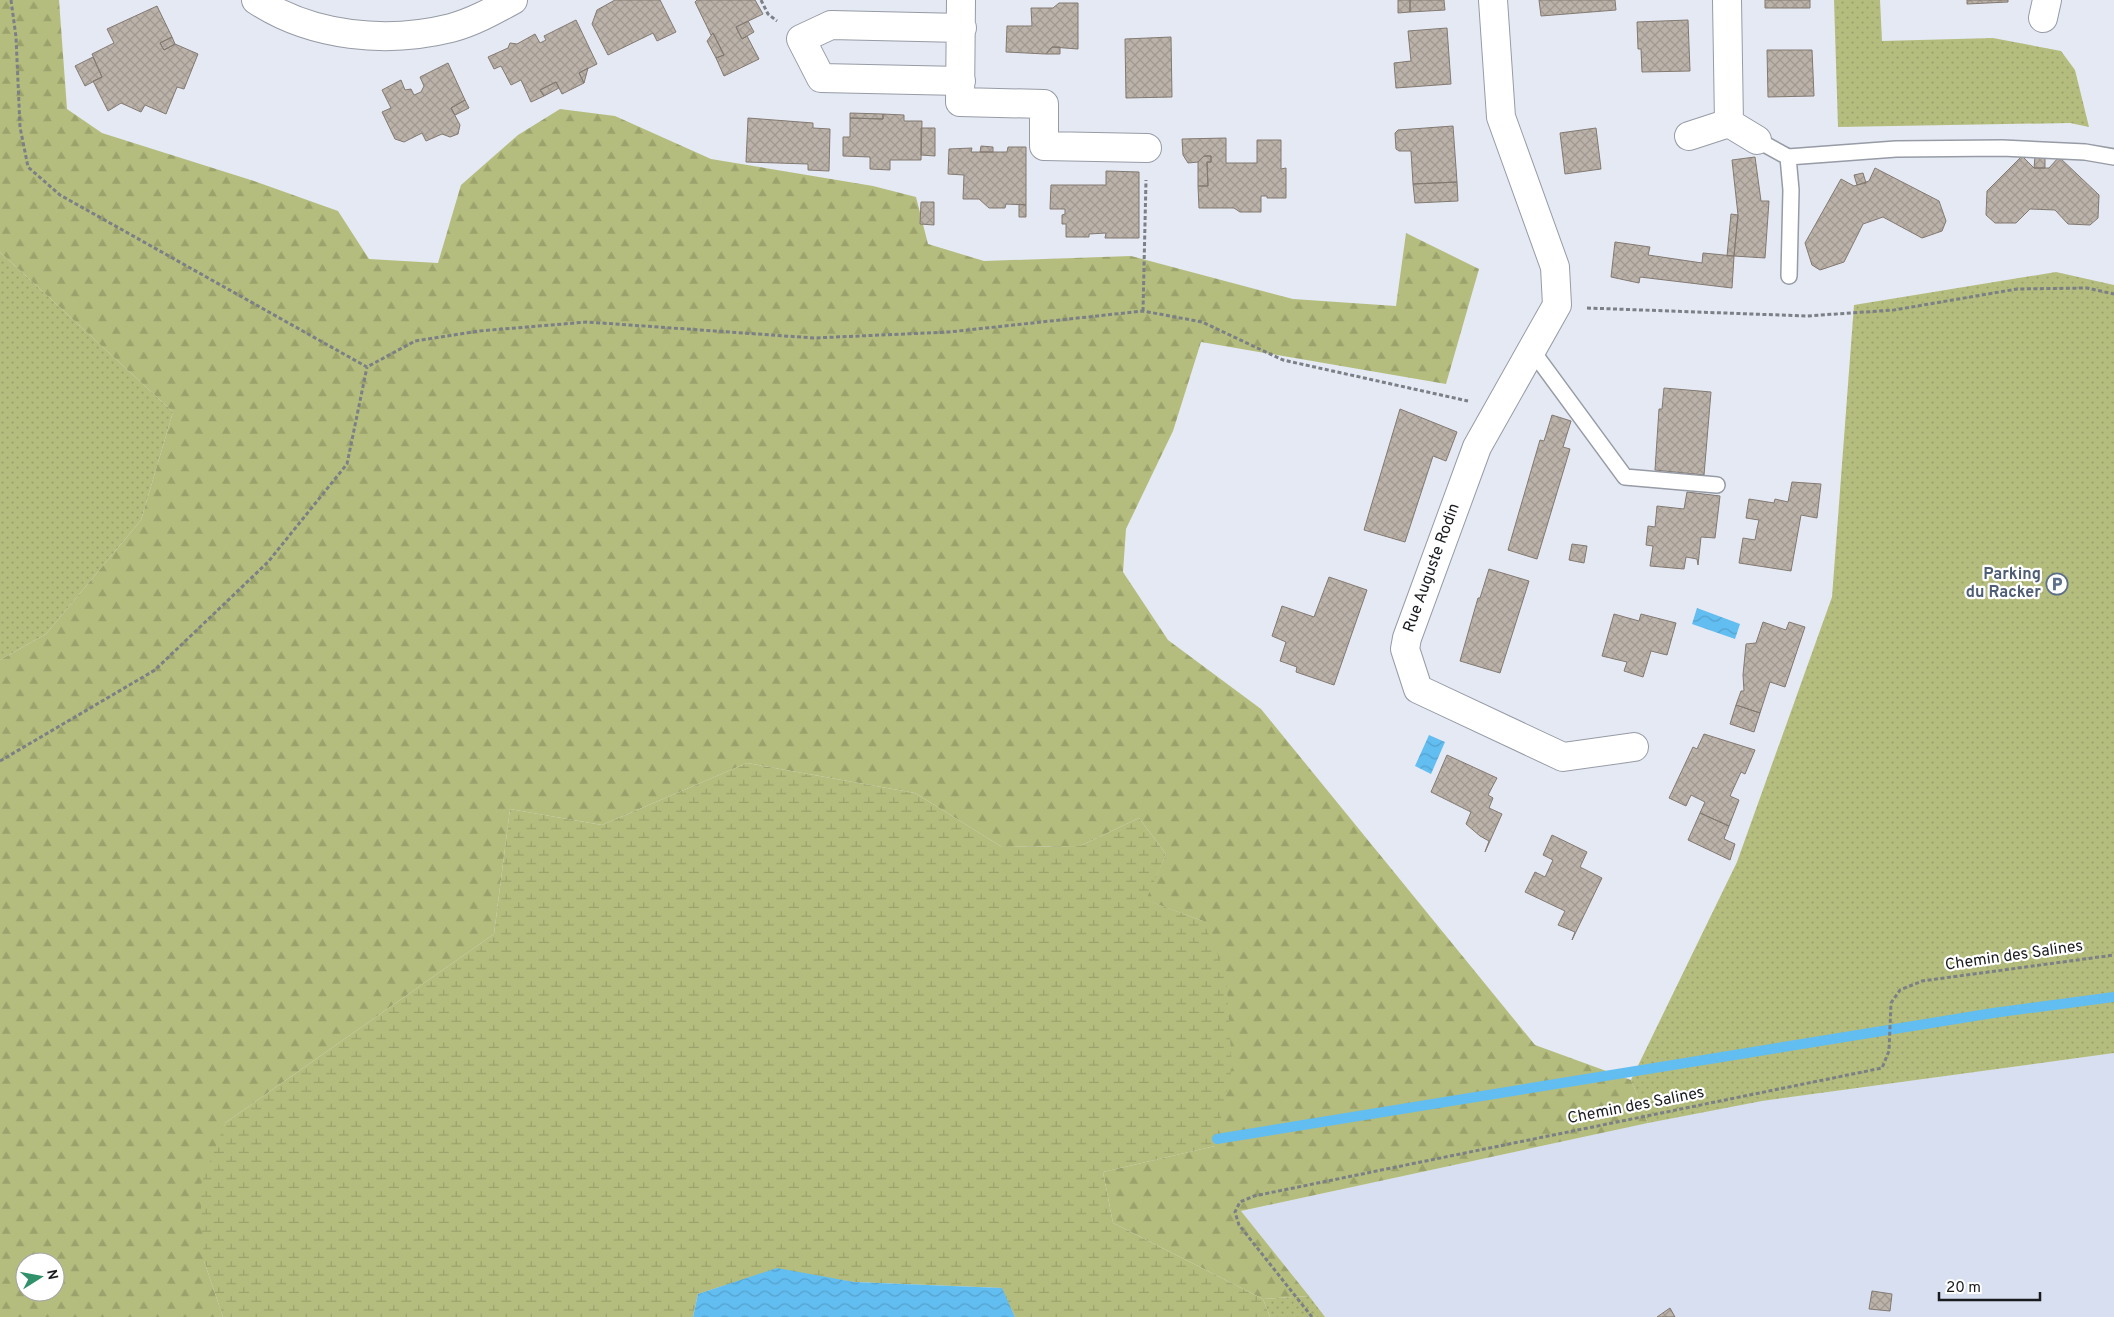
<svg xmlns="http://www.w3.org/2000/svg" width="2114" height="1317" font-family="Overpass,sans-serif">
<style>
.built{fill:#d7dff1}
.grass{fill:url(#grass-dots)}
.forest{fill:url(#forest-firs);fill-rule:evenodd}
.wetland{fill:url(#wetland-marsh)}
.water{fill:url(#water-waves)}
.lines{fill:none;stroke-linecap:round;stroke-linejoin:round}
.stream{stroke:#62bdf1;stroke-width:10}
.building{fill:url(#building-cross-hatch);stroke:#827971}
.lane-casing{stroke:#969ba5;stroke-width:18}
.street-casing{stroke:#969ba5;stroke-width:30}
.path{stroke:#7b7f86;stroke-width:3;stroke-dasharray:4 2.5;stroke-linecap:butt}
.lane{stroke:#fff;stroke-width:15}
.street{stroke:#fff;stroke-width:28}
.labels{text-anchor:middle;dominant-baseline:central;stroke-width:4.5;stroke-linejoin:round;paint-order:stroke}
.street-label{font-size:16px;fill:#191b1f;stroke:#fff}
.service-label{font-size:16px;font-weight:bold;fill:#4e5e75;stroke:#fff;text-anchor:end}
</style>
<defs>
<pattern id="grass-dots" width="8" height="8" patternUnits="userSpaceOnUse" patternTransform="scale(1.25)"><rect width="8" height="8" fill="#b5bd7e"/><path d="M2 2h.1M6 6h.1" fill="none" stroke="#9ba26c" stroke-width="1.8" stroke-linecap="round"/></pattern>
<pattern id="forest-firs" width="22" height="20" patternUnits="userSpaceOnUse" patternTransform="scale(1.25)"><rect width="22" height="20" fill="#b5bd7e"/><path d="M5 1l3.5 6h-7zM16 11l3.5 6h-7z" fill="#9ba26c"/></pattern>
<pattern id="wetland-marsh" width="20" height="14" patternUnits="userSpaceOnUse" patternTransform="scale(1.25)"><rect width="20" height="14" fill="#b5bd7e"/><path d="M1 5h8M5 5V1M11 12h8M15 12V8" fill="none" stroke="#9ba26c"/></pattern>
<pattern id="water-waves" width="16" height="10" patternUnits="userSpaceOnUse" patternTransform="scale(1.25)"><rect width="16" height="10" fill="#62bdf1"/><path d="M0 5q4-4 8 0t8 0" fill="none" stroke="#54a2ce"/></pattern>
<pattern id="building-cross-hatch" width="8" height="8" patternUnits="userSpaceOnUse" patternTransform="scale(1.25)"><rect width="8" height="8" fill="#bbb2a9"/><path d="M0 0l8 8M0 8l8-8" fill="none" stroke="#a09891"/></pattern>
</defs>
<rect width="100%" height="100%" fill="#e4e9f4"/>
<path class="built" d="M2114,1053V1317H1325L1241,1211L1648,1123L1761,1101Z"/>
<path class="grass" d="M1834,0H1880L1882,41L1993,38L2061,51L2075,70L2089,127L2070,123L1838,127Z
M0,252L173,412L141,520L46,634L0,660Z
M2056,272L2114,285V1053L1762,1101L1648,1123L1631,1080L1737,862L1832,597L1854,305Z
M1309,1296L1325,1317H1270L1263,1299Z"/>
<path class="forest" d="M0,0H59L67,109L102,133L254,181L338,211L369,259L438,263L461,185L518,135L560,109L615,116L711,159L873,186L916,197L928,244L984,261L1131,256L1293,299L1396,306L1406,233L1479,269L1446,384L1201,342L1173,431L1126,529L1123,572L1168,640L1261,709L1535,1045L1631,1080L1648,1123L1241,1211L1309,1296L1263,1299L1113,1223L1103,1172L1215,1146L1203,921L1145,900L1166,854L1139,818L1080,846L1002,847L915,793L747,763L602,825L510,809L494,934L225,1123L204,1261L223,1317H0V660L46,634L141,520L173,412L0,252ZM25,1262H55V1292H25Z"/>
<path class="wetland" d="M747,763L915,793L1002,847L1080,846L1139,818L1166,854L1146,900L1203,921L1226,973L1232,1068L1215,1146L1103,1172L1113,1223L1263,1299L1270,1317H1015L1001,1288L854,1282L827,1278L726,1285L698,1294L693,1317H223L204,1261L200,1187L225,1123L494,934L510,809L602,825Z"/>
<path class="water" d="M1697,608L1740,624L1735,639L1692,624Z
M1429,735L1445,742L1431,774L1415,766Z
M777,1268L854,1282L1002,1288L1015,1317H693L698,1294Z"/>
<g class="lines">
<path class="stream" d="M1217,1139L1993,1013L2114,997"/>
</g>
<path class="building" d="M615,0H660L676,32L657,41L653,33L608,55L592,24L597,10Z
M697,0H755L763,14L736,27L742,39L747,36L759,59L724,76L716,58L724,55L713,33L711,35L695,2Z
M1398,0H1410V12L1398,13Z
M1410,0H1444L1445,10L1410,12Z
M1539,0H1615L1616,10L1541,16Z
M1765,0H1810V8H1765Z
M1967,0H2008V2L1967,4Z
M1059,3H1078V49L1052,47L1046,54L1006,52L1007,26H1032L1031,8H1053Z
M157,6L172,37L160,43L164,50L175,44L198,54L184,89L177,87L166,114L145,105L141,112L121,103L108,111L93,81L102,77L92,54L114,43L107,29Z
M576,20L597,64L579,73L584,83L562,94L556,82L540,90L544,96L531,102L521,80L511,85L501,66L494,69L488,57L508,48L510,43L517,44L535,34L540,43L546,40L544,36Z
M1688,20L1690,71L1642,72L1641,49H1638L1637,22Z
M748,21L754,32L742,39L736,27Z
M1447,28L1451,84L1396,88L1394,63L1411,61L1408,31Z
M713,33L724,55L716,58L707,41Z
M172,37L175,44L164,50L160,43Z
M1171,37L1172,97L1126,98L1125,39Z
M1052,47H1060V54H1046Z
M1767,50H1812L1814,96L1768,97Z
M93,57L102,77L85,86L75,66Z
M448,63L465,100L451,108L460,125L458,134L450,137L442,134L426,141L422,133L404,142L395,139L382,112L391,108L382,90L401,80L405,90L411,89L414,95L421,92L424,86L420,77Z
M588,68L584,83L579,73Z
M556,82L559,88L544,96L540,90Z
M465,100L469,108L455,115L451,108Z
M850,113L883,114V119L850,118Z
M883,114L904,115V121H922L921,160H890V170L870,169V157L843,156V137H850V118L883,119Z
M748,118L813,123V128L830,129L829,171L808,170V164L746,162Z
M1453,126L1457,182L1413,184L1411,151H1399L1396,149L1395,133L1398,130Z
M921,128H935V156L921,155Z
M1596,128L1601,169L1565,174L1560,133Z
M1226,138V163H1257V140H1281V169L1286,168V198H1267V196H1261V212H1240L1234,208H1199L1198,186H1208L1207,162H1211V156H1204L1198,162L1188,163L1183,155L1182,139Z
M981,146L993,147V152H980Z
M1008,147H1026V205L1006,204L1005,208H989L979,199H963L964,175L948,174L949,149L972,148L971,152H1007Z
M1204,156H1211V162H1207L1208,186H1198V162Z
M2022,156L2034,168H2049L2059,157L2099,195L2098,218L2090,225L2068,224L2055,210L2030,209L2016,223H1995L1986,215L1987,191Z
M1755,157L1761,201H1769L1765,258L1734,256L1738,215L1732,160Z
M2035,157L2045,158V168H2034Z
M1875,168L1939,201L1946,221L1942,231L1922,238L1883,217L1863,224L1844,262L1820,270L1812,265L1805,243L1841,179L1854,186L1869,181Z
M1106,171L1139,172V238H1105L1106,233L1089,234V237H1066V224H1062V215L1065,214V209H1050L1051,185H1106Z
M1863,173L1866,183L1857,185L1854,175Z
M1457,182L1458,201L1415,203L1413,184Z
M921,202H934V225L920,224Z
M1019,204L1026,205V217H1019Z
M1731,214L1738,215L1734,256H1727Z
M1615,242L1650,247L1648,255L1702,263L1703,253L1734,256L1732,288L1640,277L1639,283L1611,277Z
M1664,388L1711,392L1704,475L1655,470L1659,409H1662Z
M1400,409L1457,432L1446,461L1433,456L1405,542L1364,530Z
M1552,415L1571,421L1563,447L1570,449L1537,559L1508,550L1540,440L1544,441Z
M1792,482L1821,484L1817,518L1801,515L1791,571L1739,563L1743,538L1755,540L1757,529L1759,520L1746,518L1749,499L1774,503L1775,499L1788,502Z
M1687,492L1720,496L1715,538L1701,537L1698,565L1697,559L1686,557L1684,569L1650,566L1653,546L1646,545L1648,526L1655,527L1657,506L1684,509Z
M1572,544L1587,546L1584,563L1569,560Z
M1489,569L1529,581L1500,673L1460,661L1478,598H1480Z
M1329,577L1367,590L1334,685L1296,672L1297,667L1280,661L1286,642L1272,636L1282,606L1314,617Z
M1614,614L1639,621L1641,614L1676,623L1667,655L1651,651L1643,677L1624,671L1627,662L1602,656Z
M1763,622L1786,630L1789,622L1805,627L1785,687L1770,682L1760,713L1736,705L1741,691H1744L1743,675L1746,644L1756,643Z
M1736,705L1760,713L1754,732L1730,724Z
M1704,734L1755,750L1745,774L1741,772L1730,796L1739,800L1729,826L1700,813L1705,802L1691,795L1686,806L1669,798L1693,747L1697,749Z
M1447,755L1497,778L1488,795L1493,798L1489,808L1502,814L1485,852L1489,841L1480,836L1466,824L1471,812L1431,792Z
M1700,813L1729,826L1724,839L1735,844L1730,860L1688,840Z
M1552,835L1587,852L1580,867L1602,878L1572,940L1575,932L1558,925L1565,911L1525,892L1535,872L1545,877L1553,860L1543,855Z
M1872,1291L1892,1294L1890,1311L1869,1309Z
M1670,1308L1675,1317H1657Z"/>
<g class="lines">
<g class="lane-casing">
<path id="lane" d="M1757,140L1788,157L1896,149L2002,148L2085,152L2114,157
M1788,157L1791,190L1789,276
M1531,349L1625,477L1717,485"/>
</g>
<g class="street-casing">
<path id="street" d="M256,0C312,37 387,44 451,28C473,22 493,11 513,0
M961,0L960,102L1044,104V146L1147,148
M1493,0L1501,117L1555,267L1557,305L1477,447L1407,638L1405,649L1418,689L1563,757L1634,747
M2043,18L2047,0
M961,81L821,78L801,39L831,25L962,28
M1729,123L1757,140
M1689,136L1729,123L1727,0"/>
</g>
<path class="path" d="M11,0L16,37L20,127L28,167L60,195L367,367L415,341L479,331L587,322L814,338L949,332L1143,311L1202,322L1283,360L1468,401
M761,0L768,14L777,21
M1587,308L1807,316L1894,310L2017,289L2087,288L2114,294
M1143,311L1146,180
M0,761L155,670L268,562L347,464L367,367
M1312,1317L1239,1225L1235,1212L1240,1202L1254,1196L1882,1068L1889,1051L1891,1003L1900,990L1922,981L2114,955"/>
<use href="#lane" class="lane"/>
<use href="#street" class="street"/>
</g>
<defs>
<g id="parking-ring" transform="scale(1.125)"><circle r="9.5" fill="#fff" stroke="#5c6f8a" stroke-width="1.5"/><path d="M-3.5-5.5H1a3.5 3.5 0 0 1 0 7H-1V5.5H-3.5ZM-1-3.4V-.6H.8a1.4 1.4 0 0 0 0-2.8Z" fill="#5c6f8a"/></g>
</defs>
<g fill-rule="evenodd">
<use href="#parking-ring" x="2057" y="584"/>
</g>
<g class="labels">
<g class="street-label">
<text transform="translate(1432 568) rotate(-70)">Rue Auguste Rodin</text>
<text transform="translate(2014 956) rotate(-8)">Chemin des Salines</text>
<text transform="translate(1636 1106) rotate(-11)">Chemin des Salines</text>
</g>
<g class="service-label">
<text x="2041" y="575">Parking<tspan x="2041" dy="18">du Racker</tspan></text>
</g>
</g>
<g transform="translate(40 1277) rotate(79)"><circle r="24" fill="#ffffff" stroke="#a3a4a5"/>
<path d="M0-4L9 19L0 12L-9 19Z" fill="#31916a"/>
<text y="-8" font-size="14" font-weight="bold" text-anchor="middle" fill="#191b1f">N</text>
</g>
<path d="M1939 1292v8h101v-8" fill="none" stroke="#191b1f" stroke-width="2.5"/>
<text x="1946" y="1292" font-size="15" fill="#191b1f" stroke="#ffffff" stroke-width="4" paint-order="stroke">20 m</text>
</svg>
